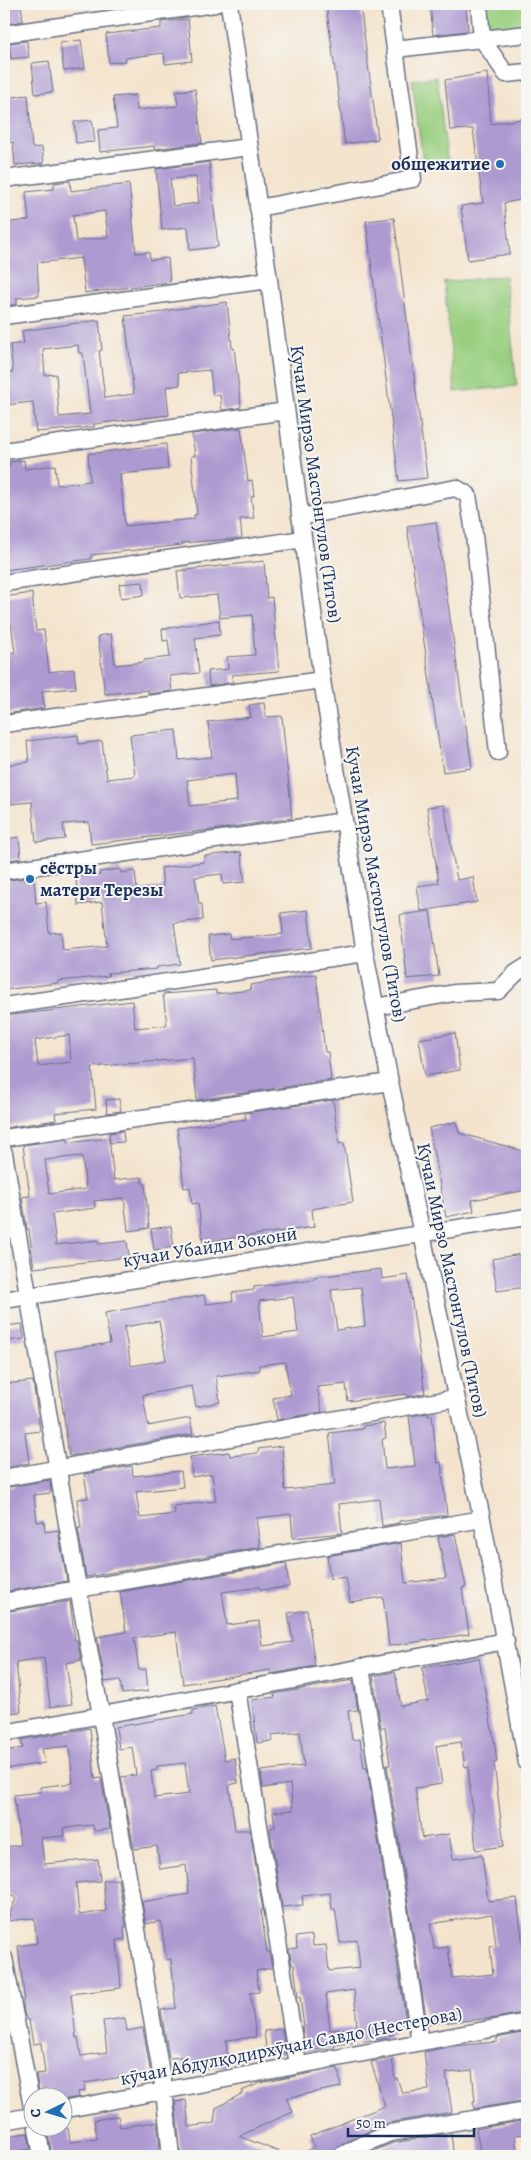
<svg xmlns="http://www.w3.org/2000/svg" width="531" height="2160" font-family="Alegreya,serif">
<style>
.green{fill:#9acf80;stroke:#5a7f6f}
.building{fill:#ad9ad1;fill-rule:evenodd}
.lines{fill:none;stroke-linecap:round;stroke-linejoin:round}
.minor-casing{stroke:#676e85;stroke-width:19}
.minor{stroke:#fff;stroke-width:16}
.poi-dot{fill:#1f6fb2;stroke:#f6f6f2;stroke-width:2}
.labels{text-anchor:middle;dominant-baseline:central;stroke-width:4;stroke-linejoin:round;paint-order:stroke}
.poi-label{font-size:19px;font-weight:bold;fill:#1b2f5e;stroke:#f6f6f2;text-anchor:end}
.street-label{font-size:19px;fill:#1b2f5e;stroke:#f6f6f2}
</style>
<rect width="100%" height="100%" fill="#f6f6f2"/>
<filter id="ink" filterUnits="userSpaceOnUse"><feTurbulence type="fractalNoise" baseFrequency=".02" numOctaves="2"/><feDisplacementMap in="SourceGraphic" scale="10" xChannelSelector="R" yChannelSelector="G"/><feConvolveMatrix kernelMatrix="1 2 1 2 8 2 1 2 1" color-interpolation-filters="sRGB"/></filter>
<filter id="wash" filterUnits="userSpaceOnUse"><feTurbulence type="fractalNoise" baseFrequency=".0096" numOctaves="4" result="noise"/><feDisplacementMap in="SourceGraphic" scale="20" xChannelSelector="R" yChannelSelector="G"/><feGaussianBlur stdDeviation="1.12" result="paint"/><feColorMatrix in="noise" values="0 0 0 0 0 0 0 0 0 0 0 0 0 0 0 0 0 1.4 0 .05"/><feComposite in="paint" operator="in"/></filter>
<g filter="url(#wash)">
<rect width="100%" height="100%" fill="#f4e4cd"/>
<path class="green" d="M485,4H527V27L487,31Z
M437,77L448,166L424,169L412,80Z
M505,276L517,386L455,392L444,282Z"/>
<g id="blocks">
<path class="building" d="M5,4H21L23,21L7,24Z
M326,4H360L378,139L345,144Z
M430,4H466L468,31L433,35Z
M188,19L192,61L165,64L164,53L125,58L126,61L109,63L106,34L161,28V22Z
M81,40L85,68L64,71L60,43Z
M25,41L27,42L29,57L11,59L9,43Z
M49,61L53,92L35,94L32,63Z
M487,73L491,124L527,118V191H525L526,199L504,203L510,254L468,260L461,206L483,203L473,129L450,130L445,80Z
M195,89L202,143L154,149V146L100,152L98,130L117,128L113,97L136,95L137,110L178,106L176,91Z
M28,95L32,148L42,147L44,163L15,165L13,142L4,143V98Z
M92,120L95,142L76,143L74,122Z
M209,162L218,247L190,250L188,227L162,230L156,169ZM196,177L199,203L173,206L170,179Z
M70,181L71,191L129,184L136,253L149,252L150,260L168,258L170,282L85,293L81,258L37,263L39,296L17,298V304L4,306V223L29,220L26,192L54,189V183ZM105,211L108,237L76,241L73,215Z
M394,218L427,478L399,481L366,221Z
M227,302L232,348H234L241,406L238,408L222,410L220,395L213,396L210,370L178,373L180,385L166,387L169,415L94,424V427L36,432L33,402L4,405V373L13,372L10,345L24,343L22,331L99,320L102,350L99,351L105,398L134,394L125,316L163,312V311ZM78,345L79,353H83L90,414L59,417L56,374L45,375L43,349Z
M241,428L248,481L252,480L254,496L251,497L254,518L240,519L242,538L182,543V545L91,555V559L4,570V467L10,466L9,462L24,460L25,469L55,465L57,485L90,481L88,454L166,444L168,469L120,474L125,526L194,519V515L197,514L191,456H195L192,434Z
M436,522L472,768L443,772L407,526Z
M264,561L267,598L272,597L279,671L232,675L233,682L209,686L208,671L228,669L227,657L255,655L252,615L220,618L217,595L180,598L177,571Z
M143,582L144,595L121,598L119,584Z
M32,593L36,631L44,630L49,672L74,669L76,688L42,691L44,708L6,714L4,689V654L15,652L11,623L4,624V597Z
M219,620L220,635L195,638L199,673L170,676L172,691L148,694V690L105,694L98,636L111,634L115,665L144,662V660L170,657L168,640L163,641L162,629Z
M264,703L266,717L282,716L292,818L220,829L91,844L89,822L63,824L65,839L36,842L32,802L10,804L9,797L4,798V765L29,762L27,741L78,735L79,744L102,741L107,779L135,776L130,735L176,730L179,760L212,757L208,722L251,717L249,705ZM235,774L237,801L190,806L187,780Z
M444,805L457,880L473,877L477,902L421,911L417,886L439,883L427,807Z
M19,837L21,858L4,861V848H6L5,839Z
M241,852L245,882L223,884L222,874L195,877L199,904H202L203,920L174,923L180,964L157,967V969L108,973L109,976L58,981V983L4,990V881L24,878V881L34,880L36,903L46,902L49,933L61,932L63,950L107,946L102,902L78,905L76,877L100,875L99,872L120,869L121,873L135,871L137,890L163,887L161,868L204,862V856Z
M308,910L312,948L211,960L208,936L229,934L230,939L283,934L281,913Z
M430,911L439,976L407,979L400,915Z
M316,974L325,1052H328L331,1080L197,1100L193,1058L92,1067L96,1109L55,1113L56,1120L4,1128V1016L132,1001L135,1028L167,1025L163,994L216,990V994L251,990L250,985ZM69,1035L71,1062L38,1066L35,1040Z
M455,1033L460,1070L425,1076L419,1039Z
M119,1099L121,1111L107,1113L106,1100Z
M333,1100L339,1144L344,1143L353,1202L312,1209L314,1227L203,1242L198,1203L192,1204L190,1187L184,1188L177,1128L246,1119L245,1113Z
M456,1122L459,1133L527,1152V1190L472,1200L474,1211L446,1217L429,1128Z
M123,1131L124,1142L110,1143L109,1133Z
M109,1138L114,1180L142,1177V1183H145L149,1228L128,1231L124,1198L94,1201L95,1208L52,1214L56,1245L98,1240L99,1244L127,1241L129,1257L34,1268L29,1229H27L22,1197L30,1196L23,1145L68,1139V1143ZM82,1156L86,1189L49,1194L45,1160Z
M171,1226L174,1247L154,1250L151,1229Z
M527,1253V1287L497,1291L492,1259Z
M381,1269L382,1279L408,1275L425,1393L407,1397V1394L348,1401L346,1384L317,1387L322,1412L277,1420L273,1398L291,1395L285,1362L259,1365L260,1370L216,1376L220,1402L196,1407L192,1386L143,1395L148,1426L190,1418L193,1434L69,1456L55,1351L110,1343L105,1313L204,1295L206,1304L233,1301L232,1293L254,1290V1287L314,1279V1277ZM361,1287L365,1326L337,1330L331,1290ZM293,1297L298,1332L263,1337L259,1301ZM159,1321L166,1360L131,1366L124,1327Z
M22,1324L24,1339L4,1341V1326Z
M33,1381L40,1431L25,1433L29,1463L4,1468V1454H6L4,1438V1384Z
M428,1413V1416L432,1415L437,1463L441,1462L447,1515L399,1521V1523L382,1526L379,1499L339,1504L342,1533L293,1538L291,1514L256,1518L260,1547L86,1577L78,1528H81L77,1499L88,1498L84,1474L132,1466L133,1476L181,1471L183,1487L136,1492L140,1518L175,1514L174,1506L216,1501L212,1474L192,1477L190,1457L229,1452L230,1456L258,1453V1449L282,1446L285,1490L335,1485L329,1433L363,1429V1426L384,1423L386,1438L382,1439L385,1469L415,1466L409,1416Z
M50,1480L51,1493L34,1495L37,1522L44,1521L45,1532L58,1530L67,1581L4,1592V1488Z
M455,1534L466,1587L462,1588L469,1634L389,1646L383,1597L350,1602L346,1577L330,1579L327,1556L401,1543L405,1583L446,1578L438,1537Z
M286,1563L289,1587L261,1590L260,1587L222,1592L227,1625L259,1621L262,1646L293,1642L288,1613L307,1610L315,1666L271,1674V1670L183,1684L176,1632L134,1638L139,1670L146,1669L148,1691L122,1694L120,1680L105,1682L97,1637L126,1632L120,1592Z
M70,1601L75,1640H77L81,1660L66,1663L72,1704L50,1707L44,1658L16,1662L21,1712L4,1713V1612Z
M479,1658L495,1746L497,1762L494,1763L504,1846L476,1850L468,1766L465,1767L461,1742L436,1746L442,1784L415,1788L422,1838L449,1834L453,1859L482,1855L488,1901L517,1898L527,1979V2012L496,2018L427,2024L387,1765H390L385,1727L381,1728L373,1676L395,1672L401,1706L428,1701L422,1668ZM492,1914L496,1945L490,1946L493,1974L452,1978L448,1947L434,1949L430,1924Z
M353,1680L358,1710L348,1711L352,1740L360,1739L364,1768H367L407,2027L393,2028V2035H390L389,2038L334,2045L335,2048L306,2051L302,2027H304L300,1997H298L294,1965H292L289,1949L297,1948L296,1937L312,1935L313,1946L326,1945L329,1971L360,1968L357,1940L340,1943L335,1909H332L330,1893L302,1896L303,1905L282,1907L270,1828L275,1827L273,1812L293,1810L290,1784L263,1788L261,1771L304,1766L300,1732L272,1735L273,1741L257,1743L252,1700L275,1697L274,1694ZM354,1990L357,2027L330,2030L326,1994Z
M215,1706L225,1760L235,1758L238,1783L229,1785L235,1830H250L263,1910H261L267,1952L269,1951L272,1968L256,1971L259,1992L250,1993L256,2037L226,2040L228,2066L183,2070L182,2057L169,2058L161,2010L176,2008L171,1959L166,1960L161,1921L146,1924L142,1902L189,1894L186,1865L160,1869L157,1846L134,1849L121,1777L136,1775L132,1747L119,1749L116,1727L193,1714V1710ZM185,1763L189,1794L154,1798L151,1771L157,1770V1766Z
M90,1728L95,1779L101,1778L110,1829L94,1831L93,1825L64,1828L65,1836L41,1838L44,1864L98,1859L100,1881L76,1883L79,1915L106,1911L103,1881L118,1879L126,1927H124L125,1939L117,1940L121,1988L71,1994L76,2038L78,2037L81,2056L107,2052L103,2021L125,2018L127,2031L143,2028L151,2075L136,2077V2075L84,2083L85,2091L78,2092L79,2097L62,2100V2098H40L36,2074L45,2073L41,2043L33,2044L29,2020H27L24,2012L23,2003L24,1995L18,1946L37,1943L34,1918L7,1921L16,1898L9,1895L4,1847L20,1845L14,1795L41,1792L40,1787L73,1783L69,1746L42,1749L45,1763L4,1769V1751L23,1748L21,1740Z
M282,2029L286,2053L267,2055L264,2031Z
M527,2032V2100L474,2109L473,2101H475L472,2070L446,2073L452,2112L388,2123L353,2138L332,2151L319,2156H299L314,2146L310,2136L385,2106L371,2062L392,2058L395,2079L397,2078L402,2093L429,2090L424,2052L452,2046L497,2042V2038Z
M338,2068L341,2087L286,2098L293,2112L239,2136L289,2156H181L175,2102L186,2100L189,2127L214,2123L216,2108L243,2093L242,2091L260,2083Z
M118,2116L120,2127L157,2122L161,2156H52L47,2128H68L70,2142L97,2139L94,2120Z
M527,2120V2134L515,2135L518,2156H481L476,2129Z
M28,2133L31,2149L4,2153V2136Z
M451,2133L453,2151L413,2156H399V2154L370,2156L369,2153L393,2143Z"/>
</g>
</g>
<g filter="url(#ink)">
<use href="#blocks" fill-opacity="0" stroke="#676e85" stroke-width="1"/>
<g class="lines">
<g class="minor-casing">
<path id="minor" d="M229,4L269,280L322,680L365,953L390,1082L482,1519L527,1763
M389,4L395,49
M4,34L215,4
M527,34L482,39L506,74L527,72
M4,179L249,147
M258,208L413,179L395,49L482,39L479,4
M4,316L269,280
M4,451L286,411
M300,517L456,488L468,495L473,526L498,752
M4,583L303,539
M4,724L322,680
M4,871L344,821
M4,1006L365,953
M376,1007L454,993L498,991L516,973L527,966
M4,1138L390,1082
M4,1153L78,1588L101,1715L164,2091L171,2156
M4,1300L527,1217
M4,1478L456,1398
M4,1602L482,1519
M361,1667L420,2042
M237,1690L298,2065
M4,1733L506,1641
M4,1958L32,2107
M62,2110L527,2022
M4,2121L32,2116
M37,2128L42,2156
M341,2156L357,2147L390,2133L527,2110"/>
</g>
<use href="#minor" class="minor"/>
</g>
</g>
<g class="poi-dot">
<circle cx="500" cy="164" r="5"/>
<circle cx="30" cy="879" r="5"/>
</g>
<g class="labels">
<g class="poi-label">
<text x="490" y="164">общежитие</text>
<text x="40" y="868" text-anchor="start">сёстры<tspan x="40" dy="22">матери Терезы</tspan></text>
</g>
<g class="street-label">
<text transform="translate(316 484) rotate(82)">Кучаи Мирзо Мастонгулов (Титов)</text>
<text transform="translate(376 884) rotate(80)">Кучаи Мирзо Мастонгулов (Титов)</text>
<text transform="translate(210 1247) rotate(-9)">кӯчаи Убайди Зоконӣ</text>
<text transform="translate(452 1280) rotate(78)">Кучаи Мирзо Мастонгулов (Титов)</text>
<text transform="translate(291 2046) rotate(-11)">кӯчаи Абдулқодирхӯҷаи Савдо (Нестерова)</text>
</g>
</g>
<rect width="531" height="2160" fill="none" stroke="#f6f6f2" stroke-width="20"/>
<g transform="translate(48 2112) rotate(265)"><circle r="24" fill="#f6f6f2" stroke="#9ea6b7"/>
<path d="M0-4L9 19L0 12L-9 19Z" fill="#1f6fb2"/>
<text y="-8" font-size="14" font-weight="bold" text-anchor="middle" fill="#1b2f5e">С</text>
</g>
<path d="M348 2128v8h126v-8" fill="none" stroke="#1b2f5e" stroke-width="2.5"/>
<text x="356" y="2128" font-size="15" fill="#1b2f5e" stroke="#f6f6f2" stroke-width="4" paint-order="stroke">50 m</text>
</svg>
